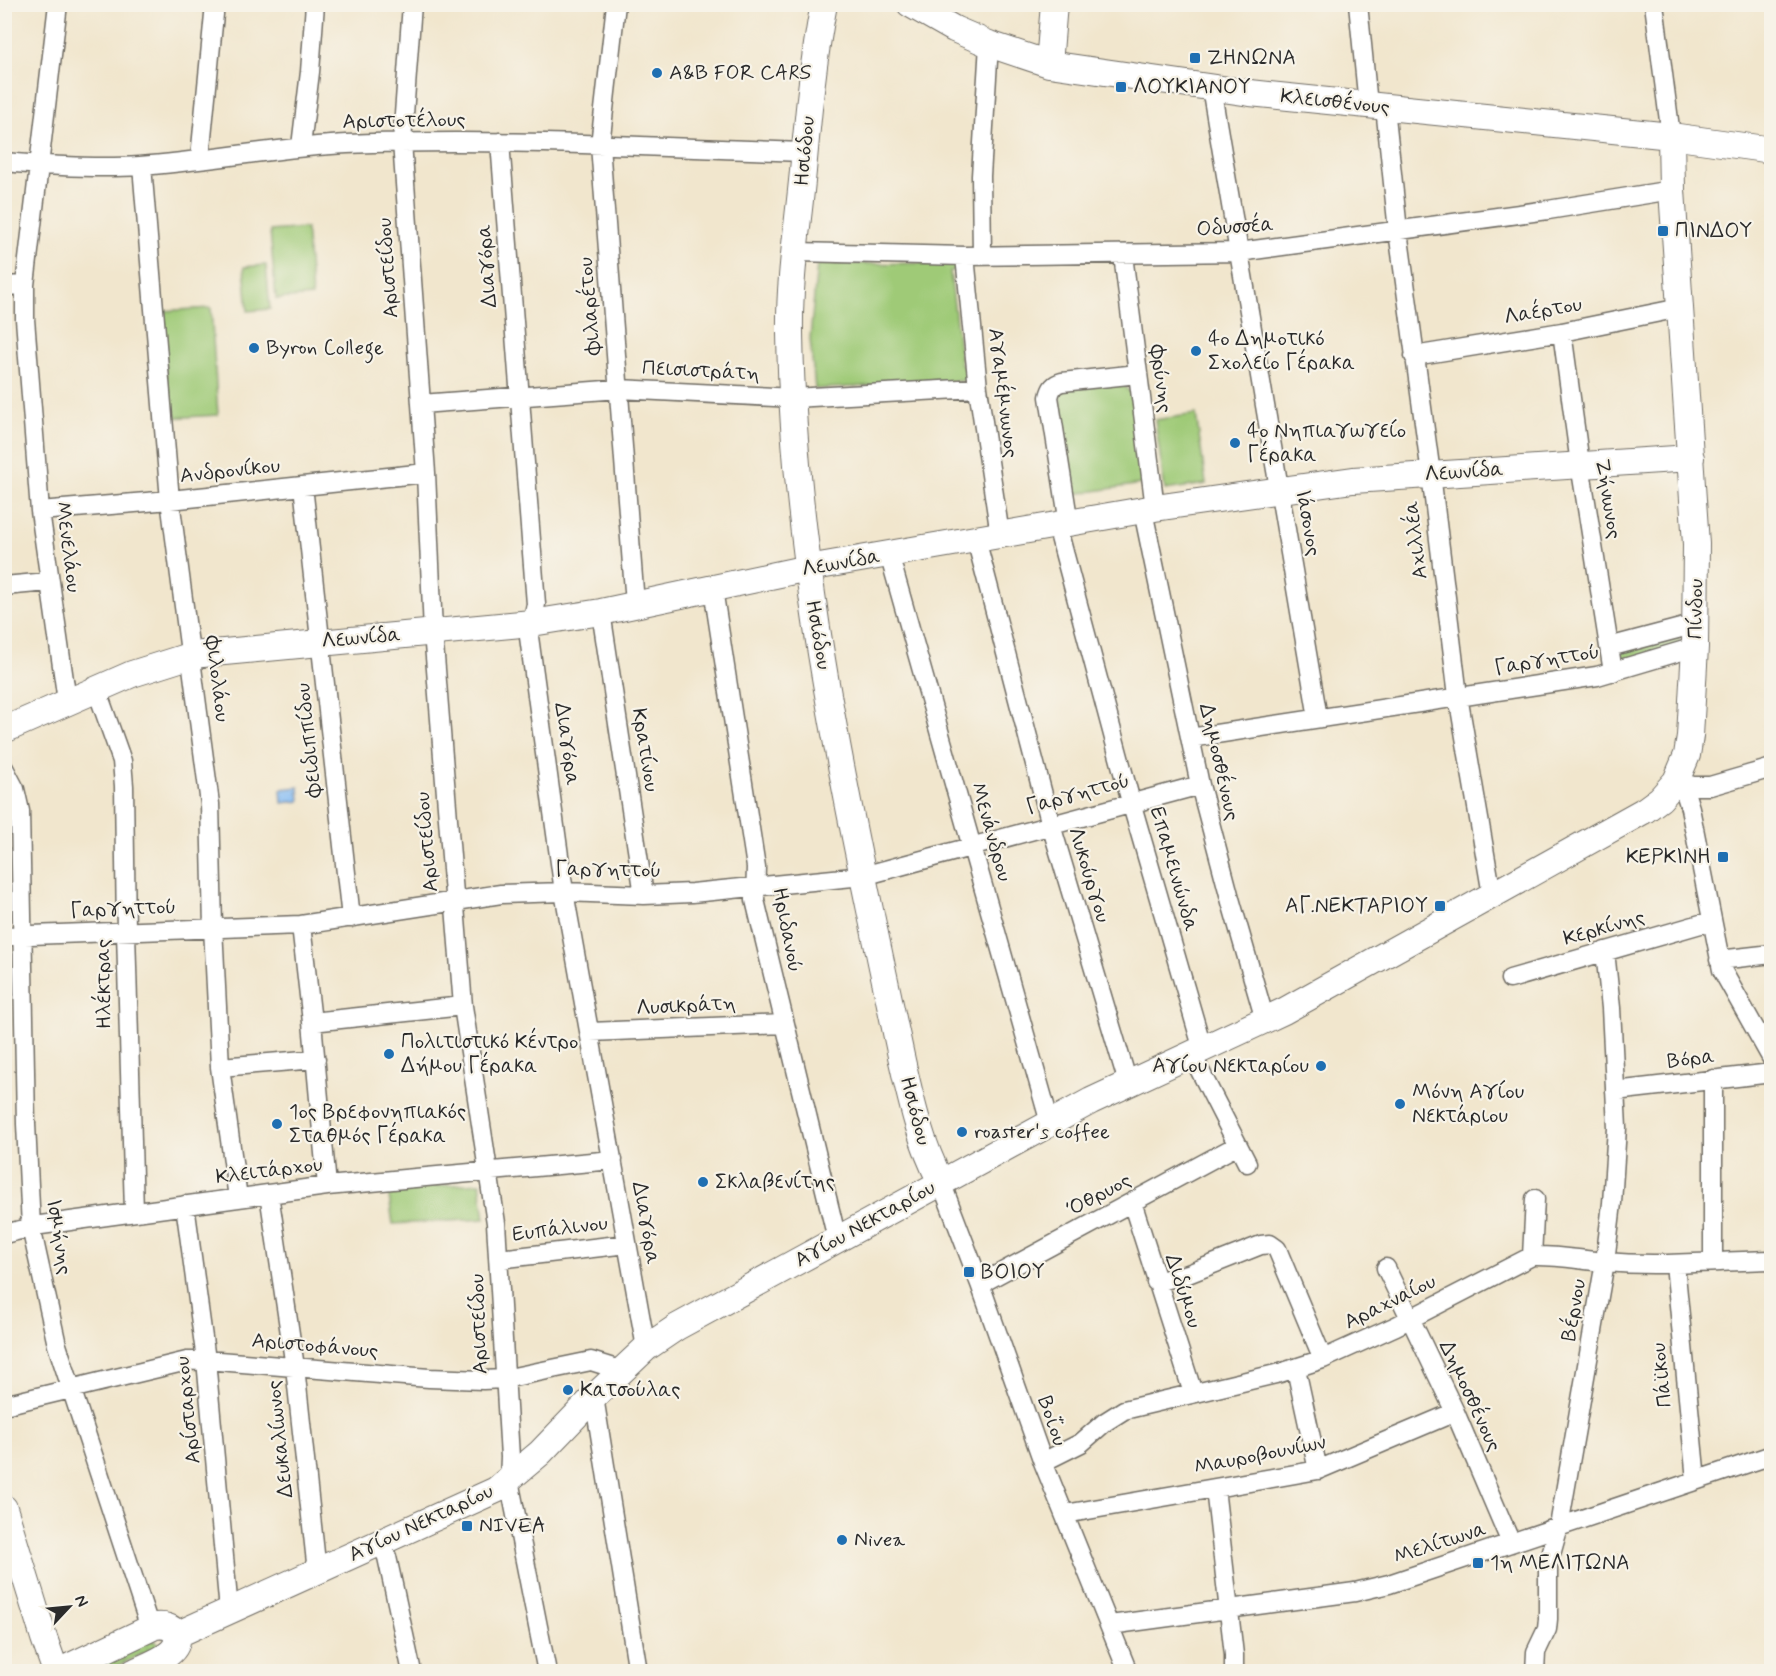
<svg xmlns="http://www.w3.org/2000/svg" width="1776" height="1676" font-family="Mynerve,sans-serif">
<style>
.grass{fill:url(#grass-dots);stroke:#657a51;stroke-width:1.5}
.park{fill:#9fca77;stroke:#657a51;stroke-width:1.5}
.water{fill:url(#water-ripples);stroke:#587490;stroke-width:1.5}
.lines{fill:none;stroke-linecap:round;stroke-linejoin:round}
.street-casing{stroke:#706c64;stroke-width:21}
.secondary-casing{stroke:#706c64;stroke-width:28}
.street{stroke:#fff;stroke-width:18}
.secondary{stroke:#fff;stroke-width:26}
.poi-dot{fill:#1f6fb2;stroke:#f7f3e8;stroke-width:2}
.labels{text-anchor:middle;dominant-baseline:central;stroke-width:4.5;stroke-linejoin:round;paint-order:stroke}
.poi-label{font-size:21px;fill:#2b2b2b;stroke:#f7f3e8;text-anchor:start}
.street-label{font-size:21px;fill:#2b2b2b;stroke:#f7f3e8}
</style>
<defs>
<pattern id="grass-dots" width="8" height="8" patternUnits="userSpaceOnUse" patternTransform="scale(1.5)"><rect width="8" height="8" fill="#9fca77"/><path d="M2 2h.1M6 6h.1" fill="none" stroke="#82a462" stroke-width="1.8" stroke-linecap="round"/></pattern>
<pattern id="water-ripples" width="26" height="14" patternUnits="userSpaceOnUse" patternTransform="scale(1.5)"><rect width="26" height="14" fill="#85bcf4"/><path d="M2 4q2-2 4 0t4 0M15 11q2-2 4 0t4 0" fill="none" stroke="#6d99c6"/></pattern>
</defs>
<rect width="100%" height="100%" fill="#f7f3e8"/>
<filter id="ink" filterUnits="userSpaceOnUse"><feTurbulence type="fractalNoise" baseFrequency=".0167" numOctaves="2"/><feDisplacementMap in="SourceGraphic" scale="12" xChannelSelector="R" yChannelSelector="G"/><feConvolveMatrix kernelMatrix="1 2 1 2 8 2 1 2 1" color-interpolation-filters="sRGB"/></filter>
<filter id="wash" filterUnits="userSpaceOnUse"><feTurbulence type="fractalNoise" baseFrequency=".008" numOctaves="4" result="noise"/><feDisplacementMap in="SourceGraphic" scale="24" xChannelSelector="R" yChannelSelector="G"/><feGaussianBlur stdDeviation="1.35" result="paint"/><feColorMatrix in="noise" values="0 0 0 0 0 0 0 0 0 0 0 0 0 0 0 0 0 1.4 0 .05"/><feComposite in="paint" operator="in"/></filter>
<g filter="url(#wash)">
<rect width="100%" height="100%" fill="#f1e6cd"/>
<path class="grass" d="M1679,633L1680,645L1618,662L1617,650Z
M153,1639L158,1644L157,1647L107,1671L79,1672Z"/>
<path class="park" d="M306,228L312,296L276,299L270,231Z
M954,263L960,265L961,273L956,270L950,271L961,364L975,376V380L815,389L810,339L817,264Z
M266,265L270,309L248,311L244,267Z
M211,308L218,415L169,418L162,311Z
M1123,382L1126,389L1134,393L1148,483L1074,494L1059,389Z
M1196,414L1206,484L1165,490L1155,420Z
M480,1183L485,1219L393,1224L388,1189Z"/>
<path class="water" d="M299,787L300,801L282,803L281,789Z"/>
</g>
<g filter="url(#ink)">
<g class="lines">
<g class="street-casing">
<path id="street" d="M58,4L25,285V319L40,511L67,701
M412,4L402,142L426,473L433,632L463,1006L496,1223L510,1457L509,1480L547,1672
M616,4L600,145L635,604
M1358,4L1368,105
M1654,4L1671,136
M1211,87L1318,718
M1385,107L1398,231L1431,474L1458,696L1492,895
M500,142L536,604L529,637L564,892L646,1348
M301,146L310,72L315,4
M200,158L215,4
M4,162C50,166 95,169 140,166C210,161 278,147 347,144C500,138 653,147 805,152
M142,166L170,500L210,804L213,927L220,1067L238,1198
M796,252L965,256L1239,252L1548,210L1672,190
M1123,255L1155,508
M965,256L978,388L1000,535
M982,256L981,176L989,44
M4,286L25,285
M1562,332L1580,464L1613,672
M1414,356L1562,332L1680,308
M421,404L619,389L793,398L978,388
M303,486L351,918
M40,511L170,500L426,473
M1143,511L1200,785L1231,902L1265,1020
M1069,524L1049,397C1051,388 1054,384 1062,382L1138,374
M1057,526L1131,802L1203,1050
M976,539L1051,825L1128,1083
M889,554L1050,1123
M4,586L48,582
M713,589L756,867L755,900L837,1239
M601,612L644,895
M1609,647L1696,624
M96,688L122,761L124,786L126,932L134,1212
M1190,738L1597,676L1695,647
M4,768L15,789L20,811L26,1124L31,1227L57,1345L150,1628
M1676,781L1686,795L1690,808L1722,970L1772,1059
M1676,781L1693,786H1710L1772,768
M301,925L312,1022L327,1186
M4,936L301,925L501,894L564,892L644,895L692,893L863,876L1200,785
M1719,960L1772,954
M1510,979L1711,921
M312,1022L463,1006
M590,1032L784,1024
M1192,1055L1247,1163
M220,1067L316,1059
M1713,1079V1261
M1615,1091L1772,1073
M941,1182L980,1284L1043,1462L1128,1672
M269,1194L295,1367L317,1572
M1132,1202L1193,1393
M185,1205L206,1360L229,1611
M4,1234L41,1225L327,1186L613,1160
M1532,1256L1535,1199
M499,1259L627,1244
M1675,1264L1696,1480
M1386,1268L1455,1412L1511,1543
M1156,1282L1188,1274L1261,1245L1270,1244L1277,1249L1323,1359
M980,1284L1238,1145
M1296,1369L1318,1470
M594,1397L638,1672
M4,1405L187,1361L206,1360L429,1378L483,1380L504,1379L591,1361L623,1371
M1043,1462L1081,1443L1105,1422L1124,1410L1280,1373L1323,1359L1396,1326L1532,1256C1557,1255 1580,1260 1605,1262C1661,1267 1716,1261 1772,1260
M1215,1488L1234,1655V1672
M1065,1514L1318,1470L1455,1412
M380,1543L387,1557L412,1672
M1110,1625L1355,1592L1389,1584L1772,1455
M1535,1672L1536,1652L1547,1629L1548,1619V1565L1559,1526L1605,1262L1612,1203L1617,1128L1611,1008L1605,951"/>
</g>
<g class="secondary-casing">
<path id="secondary" d="M824,4C813,60 808,116 803,171C798,225 789,279 790,333C793,529 831,724 871,915C881,962 891,1009 901,1056C911,1100 920,1142 941,1182
M910,4L954,29L989,44L1049,64L1250,93L1671,136L1772,150
M1049,64L1054,4
M4,730L132,674L192,655L532,623L601,612L808,568L889,554L1155,508L1353,480L1691,458
M4,1508L44,1638L56,1672
M176,1635L496,1490L540,1453L594,1397L646,1348L677,1327L1091,1101L1284,1011L1645,810L1660,799L1676,781L1687,755L1690,736L1695,647L1696,544L1672,190L1671,136
M58,1672L155,1626C163,1625 172,1626 176,1634C184,1654 147,1665 134,1672"/>
</g>
<use href="#street" class="street"/>
<use href="#secondary" class="secondary"/>
</g>
</g>
<g class="poi-dot">
<rect x="1189" y="52" width="12" height="12" rx="3"/>
<circle cx="657" cy="73" r="6"/>
<rect x="1115" y="81" width="12" height="12" rx="3"/>
<rect x="1657" y="225" width="12" height="12" rx="3"/>
<circle cx="254" cy="348" r="6"/>
<circle cx="1196" cy="351" r="6"/>
<circle cx="1235" cy="443" r="6"/>
<rect x="1717" y="851" width="12" height="12" rx="3"/>
<rect x="1434" y="900" width="12" height="12" rx="3"/>
<circle cx="389" cy="1054" r="6"/>
<circle cx="1321" cy="1066" r="6"/>
<circle cx="1400" cy="1104" r="6"/>
<circle cx="277" cy="1124" r="6"/>
<circle cx="962" cy="1132" r="6"/>
<circle cx="703" cy="1182" r="6"/>
<rect x="963" y="1266" width="12" height="12" rx="3"/>
<circle cx="568" cy="1390" r="6"/>
<rect x="461" y="1520" width="12" height="12" rx="3"/>
<circle cx="842" cy="1540" r="6"/>
<rect x="1472" y="1557" width="12" height="12" rx="3"/>
</g>
<g class="labels">
<g class="poi-label">
<text x="1207" y="58">ΖΗΝΩΝΑ</text>
<text x="669" y="73">A&amp;B FOR CARS</text>
<text x="1133" y="87">ΛΟΥΚΙΑΝΟΥ</text>
<text x="1675" y="231">ΠΙΝΔΟΥ</text>
<text x="1208" y="339">4ο Δημοτικό<tspan x="1208" dy="24">Σχολείο Γέρακα</tspan></text>
<text x="266" y="348">Byron College</text>
<text x="1247" y="431">4ο Νηπιαγωγείο<tspan x="1247" dy="24">Γέρακα</tspan></text>
<text x="1711" y="857" text-anchor="end">ΚΕΡΚΙΝΗ</text>
<text x="1428" y="906" text-anchor="end">ΑΓ.ΝΕΚΤΑΡΙΟΥ</text>
<text x="401" y="1042">Πολιτιστικό Κέντρο<tspan x="401" dy="24">Δήμου Γέρακα</tspan></text>
<text x="1309" y="1066" text-anchor="end">Αγίου Νεκταρίου</text>
<text x="1412" y="1092">Μόνη Αγίου<tspan x="1412" dy="24">Νεκτάριου</tspan></text>
<text x="289" y="1112">1ος Βρεφονηπιακός<tspan x="289" dy="24">Σταθμός Γέρακα</tspan></text>
<text x="974" y="1132">roaster's coffee</text>
<text x="715" y="1182">Σκλαβενίτης</text>
<text x="981" y="1272">ΒΟΙΟΥ</text>
<text x="580" y="1390">Κατσούλας</text>
<text x="479" y="1526">NIVEA</text>
<text x="854" y="1540">Nivea</text>
<text x="1490" y="1563">1η ΜΕΛΙΤΩΝΑ</text>
</g>
<g class="street-label">
<text transform="translate(1335 102) rotate(6)">Κλεισθένους</text>
<text transform="translate(404 121) rotate(-1)">Αριστοτέλους</text>
<text transform="translate(805 151) rotate(-85)">Ησιόδου</text>
<text transform="translate(1235 227) rotate(-4)">Οδυσσέα</text>
<text transform="translate(487 266) rotate(-94)">Διαγόρα</text>
<text transform="translate(388 268) rotate(-94)">Αριστείδου</text>
<text transform="translate(590 306) rotate(-95)">Φιλαρέτου</text>
<text transform="translate(1543 311) rotate(-10)">Λαέρτου</text>
<text transform="translate(701 371) rotate(3)">Πεισιστράτη</text>
<text transform="translate(1161 379) rotate(83)">Φρύνης</text>
<text transform="translate(1003 393) rotate(83)">Αγαμέμνωνος</text>
<text transform="translate(230 471) rotate(-6)">Ανδρονίκου</text>
<text transform="translate(1464 472) rotate(-4)">Λεωνίδα</text>
<text transform="translate(1608 499) rotate(81)">Ζήνωνος</text>
<text transform="translate(1308 523) rotate(80)">Ιάσονος</text>
<text transform="translate(1416 540) rotate(-97)">Αχιλλέα</text>
<text transform="translate(68 547) rotate(83)">Μενελάου</text>
<text transform="translate(841 563) rotate(-10)">Λεωνίδα</text>
<text transform="translate(1696 609) rotate(-89)">Πίνδου</text>
<text transform="translate(818 635) rotate(80)">Ησιόδου</text>
<text transform="translate(361 638) rotate(-5)">Λεωνίδα</text>
<text transform="translate(1547 660) rotate(-9)">Γαργηττού</text>
<text transform="translate(217 679) rotate(83)">Φιλολάου</text>
<text transform="translate(309 740) rotate(-96)">Φειδιππίδου</text>
<text transform="translate(567 744) rotate(82)">Διαγόρα</text>
<text transform="translate(645 750) rotate(81)">Κρατίνου</text>
<text transform="translate(1219 762) rotate(77)">Δημοσθένους</text>
<text transform="translate(1078 794) rotate(-15)">Γαργηττού</text>
<text transform="translate(991 832) rotate(74)">Μενάνδρου</text>
<text transform="translate(427 842) rotate(-95)">Αριστείδου</text>
<text transform="translate(1174 869) rotate(74)">Επαμεινώνδα</text>
<text transform="translate(608 870) rotate(1)">Γαργηττού</text>
<text transform="translate(1089 875) rotate(73)">Λυκούργου</text>
<text transform="translate(123 909) rotate(-2)">Γαργηττού</text>
<text transform="translate(1604 928) rotate(-16)">Κερκίνης</text>
<text transform="translate(787 930) rotate(79)">Ηριδανού</text>
<text transform="translate(104 984) rotate(-91)">Ηλέκτρας</text>
<text transform="translate(686 1006) rotate(-3)">Λυσικράτη</text>
<text transform="translate(1691 1059) rotate(-7)">Βόρα</text>
<text transform="translate(915 1111) rotate(75)">Ησιόδου</text>
<text transform="translate(269 1171) rotate(-7)">Κλειτάρχου</text>
<text transform="translate(1099 1195) rotate(-28)">Όθρυος</text>
<text transform="translate(646 1223) rotate(80)">Διαγόρα</text>
<text transform="translate(865 1224) rotate(-29)">Αγίου Νεκταρίου</text>
<text transform="translate(560 1229) rotate(-7)">Ευπάλινου</text>
<text transform="translate(59 1237) rotate(81)">Ισμήνης</text>
<text transform="translate(1183 1291) rotate(72)">Διδύμου</text>
<text transform="translate(1390 1302) rotate(-26)">Αραχναίου</text>
<text transform="translate(1574 1310) rotate(-80)">Βέρνου</text>
<text transform="translate(479 1324) rotate(-92)">Αριστείδου</text>
<text transform="translate(315 1346) rotate(5)">Αριστοφάνους</text>
<text transform="translate(1662 1375) rotate(-96)">Πάϊκου</text>
<text transform="translate(1470 1396) rotate(65)">Δημοσθένους</text>
<text transform="translate(188 1410) rotate(-96)">Αρίσταρχου</text>
<text transform="translate(1052 1421) rotate(71)">Βοΐου</text>
<text transform="translate(280 1439) rotate(-96)">Δευκαλίωνος</text>
<text transform="translate(1260 1455) rotate(-11)">Μαυροβουνίων</text>
<text transform="translate(421 1523) rotate(-25)">Αγίου Νεκταρίου</text>
<text transform="translate(1440 1543) rotate(-18)">Μελίτωνα</text>
</g>
</g>
<rect width="1776" height="1676" fill="none" stroke="#f7f3e8" stroke-width="24"/>
<g transform="translate(69 1607) rotate(64)" stroke="#f7f3e8" stroke-width="4.5" paint-order="stroke">
<path d="M0-4.5L10 22L0 15L-10 22Z" fill="#2b2b2b"/>
<text y="-9" font-size="16" font-weight="bold" text-anchor="middle" fill="#2b2b2b">N</text>
</g>
</svg>
